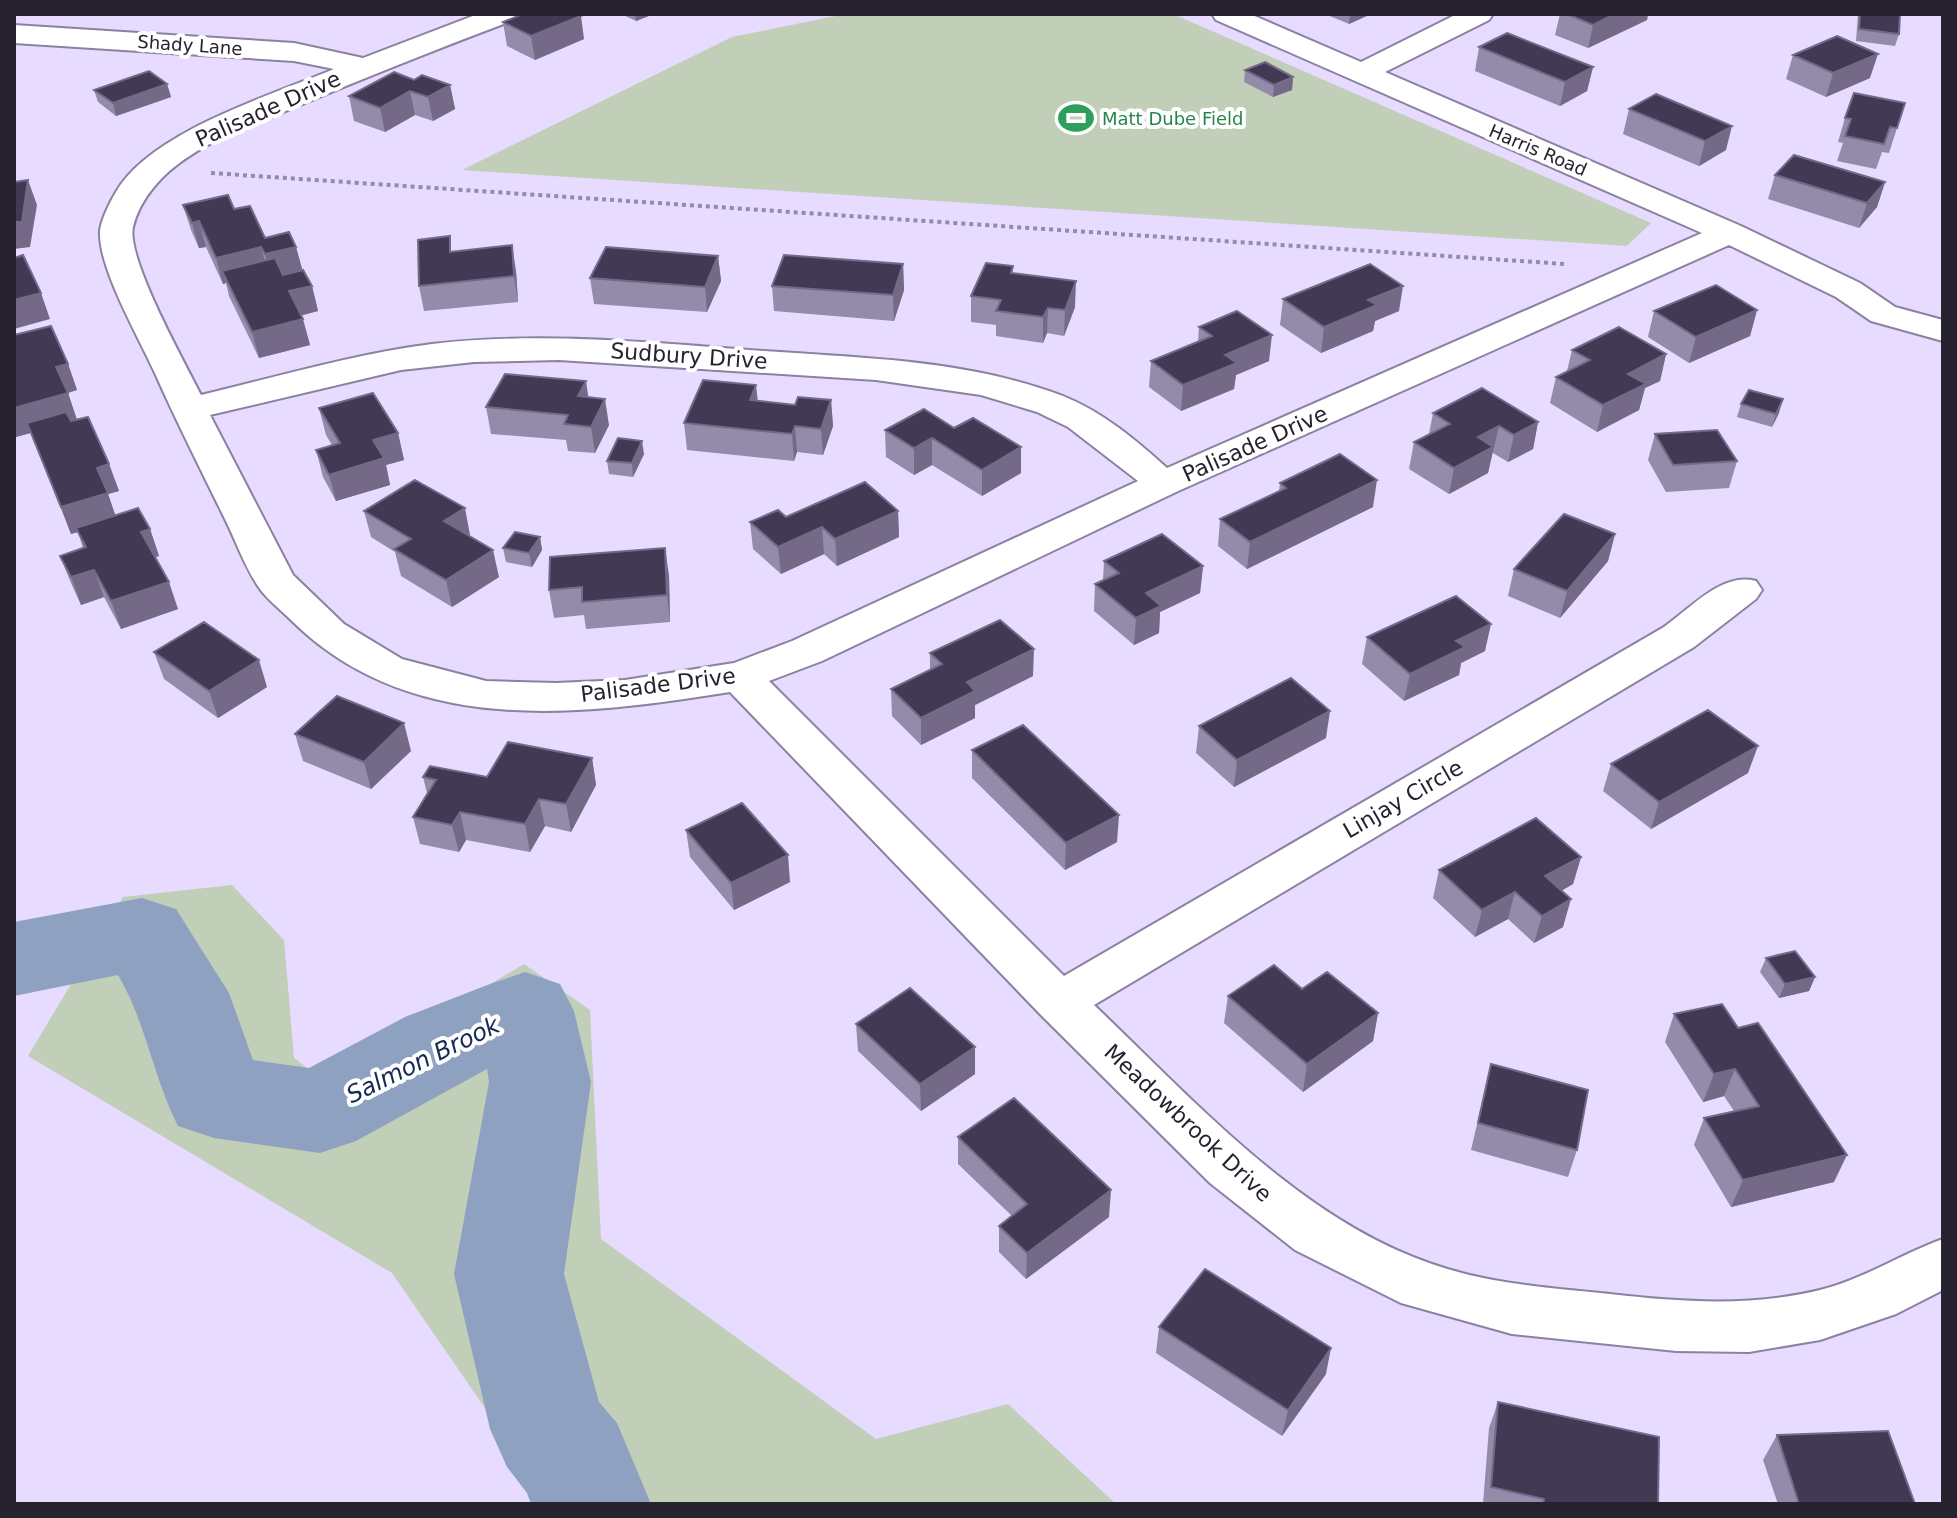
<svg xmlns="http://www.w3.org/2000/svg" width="1957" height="1518" font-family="'DejaVu Sans',sans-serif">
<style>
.green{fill:#c2cfb8}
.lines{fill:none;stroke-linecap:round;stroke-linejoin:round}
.river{fill:#8fa1c0;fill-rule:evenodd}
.minor-casing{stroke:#8b81a1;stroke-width:4}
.path{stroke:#948ba5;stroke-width:4;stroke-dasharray:4 4;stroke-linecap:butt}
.minor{fill:#fff;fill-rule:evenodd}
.wall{fill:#948aaa}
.shaded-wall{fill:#746a88}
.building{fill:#423955;stroke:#746a88;stroke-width:2}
.labels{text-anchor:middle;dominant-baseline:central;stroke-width:8;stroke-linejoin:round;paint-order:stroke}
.far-street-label{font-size:18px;fill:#27222f;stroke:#fff}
.far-leisure-label{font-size:18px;fill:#27864d;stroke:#fff;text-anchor:start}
.street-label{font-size:22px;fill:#27222f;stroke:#fff}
.water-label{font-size:24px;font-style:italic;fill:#142b54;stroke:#fff}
</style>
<rect width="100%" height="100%" fill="#e7dbff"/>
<path class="green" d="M845,14H1173L1651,223L1627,246L462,170L732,37Z
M232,885L284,940L294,1058L326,1082L524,964L590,1010L601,1239L876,1439L1008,1404L1116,1504H551L392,1273L28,1056L123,897Z"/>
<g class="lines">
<path class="river" d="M142,898L176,909L229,993L253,1060L309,1068L405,1017L490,984L525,972L560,984L574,1011L591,1082L564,1274L599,1402L617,1423L651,1504H531L527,1493L507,1467L490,1429L454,1274L489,1082L487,1069L356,1141L320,1153L214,1138L178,1126C153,1077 146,1022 118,975L14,996V922Z"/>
<g class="minor-casing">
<path id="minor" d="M478,14H518L514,20C440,48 366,77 293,108C258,123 220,135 188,157C163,173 140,198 133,227C126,258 185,363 201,395C277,377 353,354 432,344C542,331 654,343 764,351C865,358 968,360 1063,396C1103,412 1136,440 1167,468L1702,233L1216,20L1212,14H1250L1361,62L1457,14H1493L1489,20L1385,72L1741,226L1860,283L1895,307L1943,320V341L1871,321L1836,297L1729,245L1176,492L822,661L769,681L1064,976L1664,627C1691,608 1722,572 1756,581L1762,590L1756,599L1694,647L1094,1005C1193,1099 1299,1219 1432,1264C1489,1284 1550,1288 1610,1294C1681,1302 1751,1307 1820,1290C1864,1279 1901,1254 1943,1239V1290L1896,1314L1820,1340L1749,1352L1676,1351L1512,1334L1401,1303L1295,1250L1210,1183L1042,1016L730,692C579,716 409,738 290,619C280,609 268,600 260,589C245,568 236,541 225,519C201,470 176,421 154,371C138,336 98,267 100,231C101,220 110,202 116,192C150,132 272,95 334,69L294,61L14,43V25L294,43L363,58ZM559,360L876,380L981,395L1037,412L1068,427L1138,481L792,641L734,663L625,680L556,683L486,681L402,659L344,624L293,575L210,415L401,370L474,362Z"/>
</g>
<path class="path" d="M211,173L1565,264"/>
<use href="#minor" class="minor"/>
</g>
<path class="wall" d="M621,14H654L636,21Z
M1325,14H1371L1349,24Z
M1560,14H1648L1647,20L1588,48L1555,35Z
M1858,14H1900L1899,34L1895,46L1856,41Z
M503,22L584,39L535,60L507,46Z
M1479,47L1593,67L1587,91L1560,106L1475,71Z
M1793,55L1870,78L1826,97L1786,79Z
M1245,70L1293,77L1292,90L1273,97L1244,82Z
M414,80L450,85L455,109L433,121L415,115L385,132L354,121L349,96Z
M167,84L171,97L116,116L98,102L94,90Z
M1905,103L1889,153L1882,152L1876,169L1837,161L1843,143L1838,142L1845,118Z
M1629,109L1726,150L1699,166L1623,134Z
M1775,175L1885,182L1877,207L1859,228L1768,199Z
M183,205L234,209L265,238L296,247L302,270L312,286L318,311L301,315L310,345L259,358L229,296L226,283L223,284L206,247L199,248L191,230Z
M453,251L516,271L518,302L424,311L419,286Z
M718,256L721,281L707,312L594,304L590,278Z
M903,264L904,290L894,321L774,311L772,286Z
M1013,266V273L1075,307L1064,336L1047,333L1043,343L996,336V325L971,322V296Z
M1283,299L1399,311L1375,321L1373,331L1321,353L1280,325Z
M1757,310L1750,336L1689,363L1648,337L1654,311Z
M1199,327L1269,361L1236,375L1234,389L1181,411L1149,387L1151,361L1198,342Z
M14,335L68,364L77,390L68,393L77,420L109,464L119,491L108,494L115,515L150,529L159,556L155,557L178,609L121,629L104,597L81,605L71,583L60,556L83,548L78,532L71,534L31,433L16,437L14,431Z
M1572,350L1666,354L1660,381L1645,388L1639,410L1597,432L1550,403L1556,377L1567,371Z
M588,397L609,425L595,453L568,451L566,440L491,434L486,407Z
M831,400L833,426L823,455L797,452L794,461L687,450L684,423L758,401L795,405Z
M1741,404L1779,413L1772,427L1737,417Z
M319,408L398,433L404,460L386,465L390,485L336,501L323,477L316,450L332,445L326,435Z
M1433,413L1538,422L1533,449L1508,462L1493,453H1492L1488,473L1449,494L1409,469L1414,442L1429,434Z
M954,428L1021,447V473L982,496L932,465L914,475L886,457L885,430Z
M1655,434L1737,461L1729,488L1666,492L1648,460Z
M644,454L633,477L609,474L607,461Z
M1280,483L1373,507L1247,569L1218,546L1220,519L1279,491Z
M364,511L470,535L469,536L499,577L452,607L401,576L395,552L371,537Z
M898,511L899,537L837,566L824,554L781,574L753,549L750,522L786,517Z
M1615,534L1608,561L1560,618L1508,596L1514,569Z
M540,537L542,550L532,567L506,562L503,548Z
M1104,561L1203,566L1200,593L1160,612L1159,633L1134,645L1094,611L1095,584L1103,580Z
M669,575L670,622L586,629L584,615L554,618L549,590Z
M1367,637L1485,651L1461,663L1459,675L1404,701L1362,664Z
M154,652L267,687L218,718L164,679Z
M930,653L1033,676L975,705V718L921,745L892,716L891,689L930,670Z
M1199,726L1326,738L1234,787L1196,753Z
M295,734L411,751L371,789L303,761Z
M972,750L1117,842L1065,870L972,778Z
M592,758L596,785L571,832L545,826L530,852L466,840L459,852L420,844L413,817L427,793L423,777H487Z
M1611,764L1748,773L1651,829L1603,791Z
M686,830L790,882L734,910L690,857Z
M1581,857L1573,884L1561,891L1563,927L1534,943L1508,919L1475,937L1433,898L1439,870Z
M1766,958L1815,977L1809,991L1779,998L1760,972Z
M1302,989L1378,1013L1373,1041L1303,1092L1224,1023L1228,996Z
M1722,1004L1834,1182L1731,1207L1694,1145L1704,1118L1734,1111L1724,1096L1703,1102L1665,1042L1674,1014Z
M856,1024L975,1074L921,1111L858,1051Z
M1491,1064L1577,1150L1568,1177L1471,1150Z
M958,1137L1109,1217L1026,1279L999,1252V1226L1012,1216L958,1164Z
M1159,1327L1326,1374L1282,1436L1156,1353Z
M1498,1402L1658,1504H1483L1489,1428Z
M1777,1435L1915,1504H1778L1763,1460Z"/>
<path class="shaded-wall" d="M635,14H654L636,21Z
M1350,14H1371L1349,24Z
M1615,14H1648L1647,20L1588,48L1593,25Z
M581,16L584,39L535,60L531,36Z
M1878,54L1870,78L1826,97L1833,73Z
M1593,67L1587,91L1560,106L1565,82Z
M1293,77L1292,90L1273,97L1274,85Z
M167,84L171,97L116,116L113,103Z
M450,85L455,109L433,121L428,97Z
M410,91L415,115L385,132L380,108Z
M1732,126L1726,150L1699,166L1705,141Z
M28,180L37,205L30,247L14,249V222Z
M1885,182L1877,207L1859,228L1867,203Z
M199,221L206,247L199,248L192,223Z
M512,245L516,271L518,302L514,276Z
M261,247L268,273L222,271L226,283L223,284L216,258Z
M296,247L303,272L271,279L265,254Z
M718,256L721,281L707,312L705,287Z
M903,264L904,290L894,321L893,295Z
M1076,281L1075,307L1064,336L1065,310Z
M312,286L318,311L296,317L289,291Z
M1403,286L1399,311L1375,321L1373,331L1321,353L1324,327L1368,300Z
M41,293L50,319L14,329V300Z
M1048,308L1047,333L1043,343V317Z
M1757,310L1750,336L1689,363L1696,337Z
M303,319L310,345L259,358L252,332Z
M1272,335L1269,361L1236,375L1234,389L1181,411L1183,385L1225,355Z
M1666,354L1660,381L1645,388L1639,410L1597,432L1603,405L1628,374Z
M68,364L77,390L66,393L56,367Z
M586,381L590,408L578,396Z
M756,385L759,412L750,400Z
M68,393L77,420L16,437L14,431V408Z
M605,399L609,425L595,453L591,427Z
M1783,399L1779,413L1772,427L1776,414Z
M831,400L833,426L823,455L821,429Z
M1538,422L1533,449L1508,462L1514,435Z
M795,426L797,452L794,461L792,434Z
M1499,426L1488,473L1449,494L1454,468L1478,437Z
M398,433L404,460L386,465L390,485L336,501L329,475L373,440Z
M932,438V465L914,475V448Z
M642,441L644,454L633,477L632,463Z
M1021,447V473L982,496V470Z
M109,464L119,491L108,494L117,520L71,534L61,507L97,468Z
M1377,480L1373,507L1247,569L1250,542Z
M465,508L470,535L450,548L444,521Z
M898,511L899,537L837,566L835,539Z
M822,527L824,554L781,574L778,547Z
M150,529L159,556L150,559L141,532Z
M1615,534L1608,561L1560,618L1567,591Z
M540,537L542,550L532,567L529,553Z
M665,548L669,575L670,622L667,595Z
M493,550L499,577L452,607L446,580Z
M1203,566L1200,593L1160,612L1159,633L1134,645L1136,618L1146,593Z
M94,570L104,597L81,605L71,577Z
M169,582L178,609L121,629L111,601Z
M1491,624L1485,651L1461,663L1459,675L1404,701L1410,674L1456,641Z
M1034,649L1033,676L975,705V718L921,745V718L967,682Z
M259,660L267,687L218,718L209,691Z
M1330,711L1326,738L1234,787L1237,760Z
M404,723L411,751L371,789L364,762Z
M1758,746L1748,773L1651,829L1659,802Z
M592,758L596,785L571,832L566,804Z
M539,799L545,826L530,852L525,824Z
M460,812L466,840L459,852L452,825Z
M1119,815L1117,842L1065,870L1066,843Z
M788,855L790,882L734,910L731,883Z
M1581,857L1573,884L1538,904L1545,876Z
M1515,892L1508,919L1475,937L1482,910Z
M1571,899L1563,927L1534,943L1542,916Z
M1815,977L1809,991L1779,998L1785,984Z
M1378,1013L1373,1041L1303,1092L1307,1064Z
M975,1047V1074L921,1111L920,1084Z
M1735,1069L1724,1096L1703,1102L1714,1074Z
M1847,1155L1834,1182L1731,1207L1743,1180Z
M1111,1190L1109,1217L1026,1279L1027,1253Z
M1331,1348L1326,1374L1282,1436L1288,1410Z"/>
<path class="building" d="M523,14H577L581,16L531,36L503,22Z
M1567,14H1615L1593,25Z
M1860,14H1900L1899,34L1859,29Z
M1507,33L1593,67L1565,82L1479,47Z
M1837,36L1878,54L1833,73L1793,55Z
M1265,62L1293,77L1274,85L1245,70Z
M149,71L167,84L113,103L94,90Z
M394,72L414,80L422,75L450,85L428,97L410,91L380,108L349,96Z
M1854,93L1905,103L1897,128L1890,127L1884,144L1845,136L1851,119L1845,118Z
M1656,94L1732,126L1705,141L1629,109Z
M1794,155L1885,182L1867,203L1775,175Z
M28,180L22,222H14V182Z
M228,195L234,209L250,206L265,238L289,232L296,247L265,254L261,247L216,258L199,221L192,223L183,205Z
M450,236V252L512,245L514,276L419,286L418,240Z
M606,247L718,256L705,287L590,278Z
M23,255L41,293L14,300V258Z
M784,255L903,264L893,295L772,286Z
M275,258L283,275L303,270L312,286L289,291L303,319L252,332L222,271Z
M986,263L1013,266L1011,273L1076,281L1065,310L1048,308L1043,317L996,311L1001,300L971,296Z
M1370,264L1403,286L1368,300L1377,305L1324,327L1283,299Z
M1716,285L1757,310L1696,337L1654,311Z
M1237,311L1272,335L1225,355L1237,363L1183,385L1151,361L1212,336L1199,327Z
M51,326L68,364L56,367L68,393L14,408V335Z
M1619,327L1666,354L1628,374L1646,384L1603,405L1556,377L1590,360L1572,350Z
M505,374L586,381L578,396L605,399L591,427L564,424L568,415L486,407Z
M703,380L756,385L750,400L795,405L798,397L831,400L821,429L795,426L792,434L684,423Z
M1482,388L1538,422L1514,435L1499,426L1478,437L1493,447L1454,468L1414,442L1450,424L1433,413Z
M1749,390L1783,399L1776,414L1741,404Z
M373,393L398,433L373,440L384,458L329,475L316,450L340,443L319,408Z
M924,409L954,428L973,418L1021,447L982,470L932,438L914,448L885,430Z
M66,412L71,421L88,417L109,464L97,468L108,493L61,507L27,423Z
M1717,430L1737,461L1673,465L1655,434Z
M618,438L642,441L632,463L607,461Z
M1340,454L1377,480L1250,542L1220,519L1286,488L1280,483Z
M415,480L465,508L444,521L493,550L446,580L394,549L411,539L364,511Z
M865,482L898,511L835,539L822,527L778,547L750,522L778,510L786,517Z
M138,508L150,529L141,532L169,582L111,601L94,570L71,577L60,556L86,547L76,528Z
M1564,514L1615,534L1567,591L1514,569Z
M515,532L540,537L529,553L503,548Z
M1162,534L1203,566L1146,593L1161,606L1136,618L1095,584L1119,573L1104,561Z
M665,548L667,595L582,602V587L549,590L550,557Z
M1456,596L1491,624L1456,641L1465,647L1410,674L1367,637Z
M1000,620L1034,649L967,682L975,691L921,718L891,689L942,664L930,653Z
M204,622L259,660L209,691L154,652Z
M1291,678L1330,711L1237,760L1199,726Z
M337,696L404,723L364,762L295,734Z
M1708,710L1758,746L1659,802L1611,764Z
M1023,725L1119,815L1066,843L972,750Z
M508,742L592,758L566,804L539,799L525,824L460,812L452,825L413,817L436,780L423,777L430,766L487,777Z
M742,803L788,855L731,883L686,830Z
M1536,818L1581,857L1545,876L1571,899L1542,916L1515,892L1482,910L1439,870Z
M1795,951L1815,977L1785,984L1766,958Z
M1274,965L1302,989L1327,972L1378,1013L1307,1064L1228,996Z
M910,988L975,1047L920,1084L856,1024Z
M1722,1004L1738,1028L1758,1023L1847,1155L1743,1180L1704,1118L1759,1106L1735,1069L1714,1074L1674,1014Z
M1491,1064L1588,1090L1577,1150L1478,1123Z
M1014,1098L1111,1190L1027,1253L999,1226L1027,1204L958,1137Z
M1205,1269L1331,1348L1288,1410L1159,1327Z
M1498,1402L1659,1437L1658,1504H1543L1544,1499L1491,1487Z
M1888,1431L1915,1504H1799L1777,1435Z"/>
<defs>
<g id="stadium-bare" transform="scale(2.76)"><path d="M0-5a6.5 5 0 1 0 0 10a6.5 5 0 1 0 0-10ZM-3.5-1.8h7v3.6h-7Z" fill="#2e9e5b" stroke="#fff" stroke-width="2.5" paint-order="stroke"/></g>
</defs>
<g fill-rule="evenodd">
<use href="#stadium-bare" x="1076" y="118"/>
</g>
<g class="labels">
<g class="far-street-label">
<text transform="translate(190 45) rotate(4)">Shady Lane</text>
<text transform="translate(1538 150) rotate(23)">Harris Road</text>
</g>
<g class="far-leisure-label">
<text x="1102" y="118">Matt Dube Field</text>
</g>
<g class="street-label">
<text transform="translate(268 109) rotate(-24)">Palisade Drive</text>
<text transform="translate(689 356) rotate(4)">Sudbury Drive</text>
<text transform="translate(1255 444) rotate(-24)">Palisade Drive</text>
<text transform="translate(658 685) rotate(-7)">Palisade Drive</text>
<text transform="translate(1403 799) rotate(-30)">Linjay Circle</text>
<text transform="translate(1188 1123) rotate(43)">Meadowbrook Drive</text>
</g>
<g class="water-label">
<text transform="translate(423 1060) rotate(-26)">Salmon Brook</text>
</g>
</g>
<rect width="1957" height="1518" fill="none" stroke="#27222f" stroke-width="32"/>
</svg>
